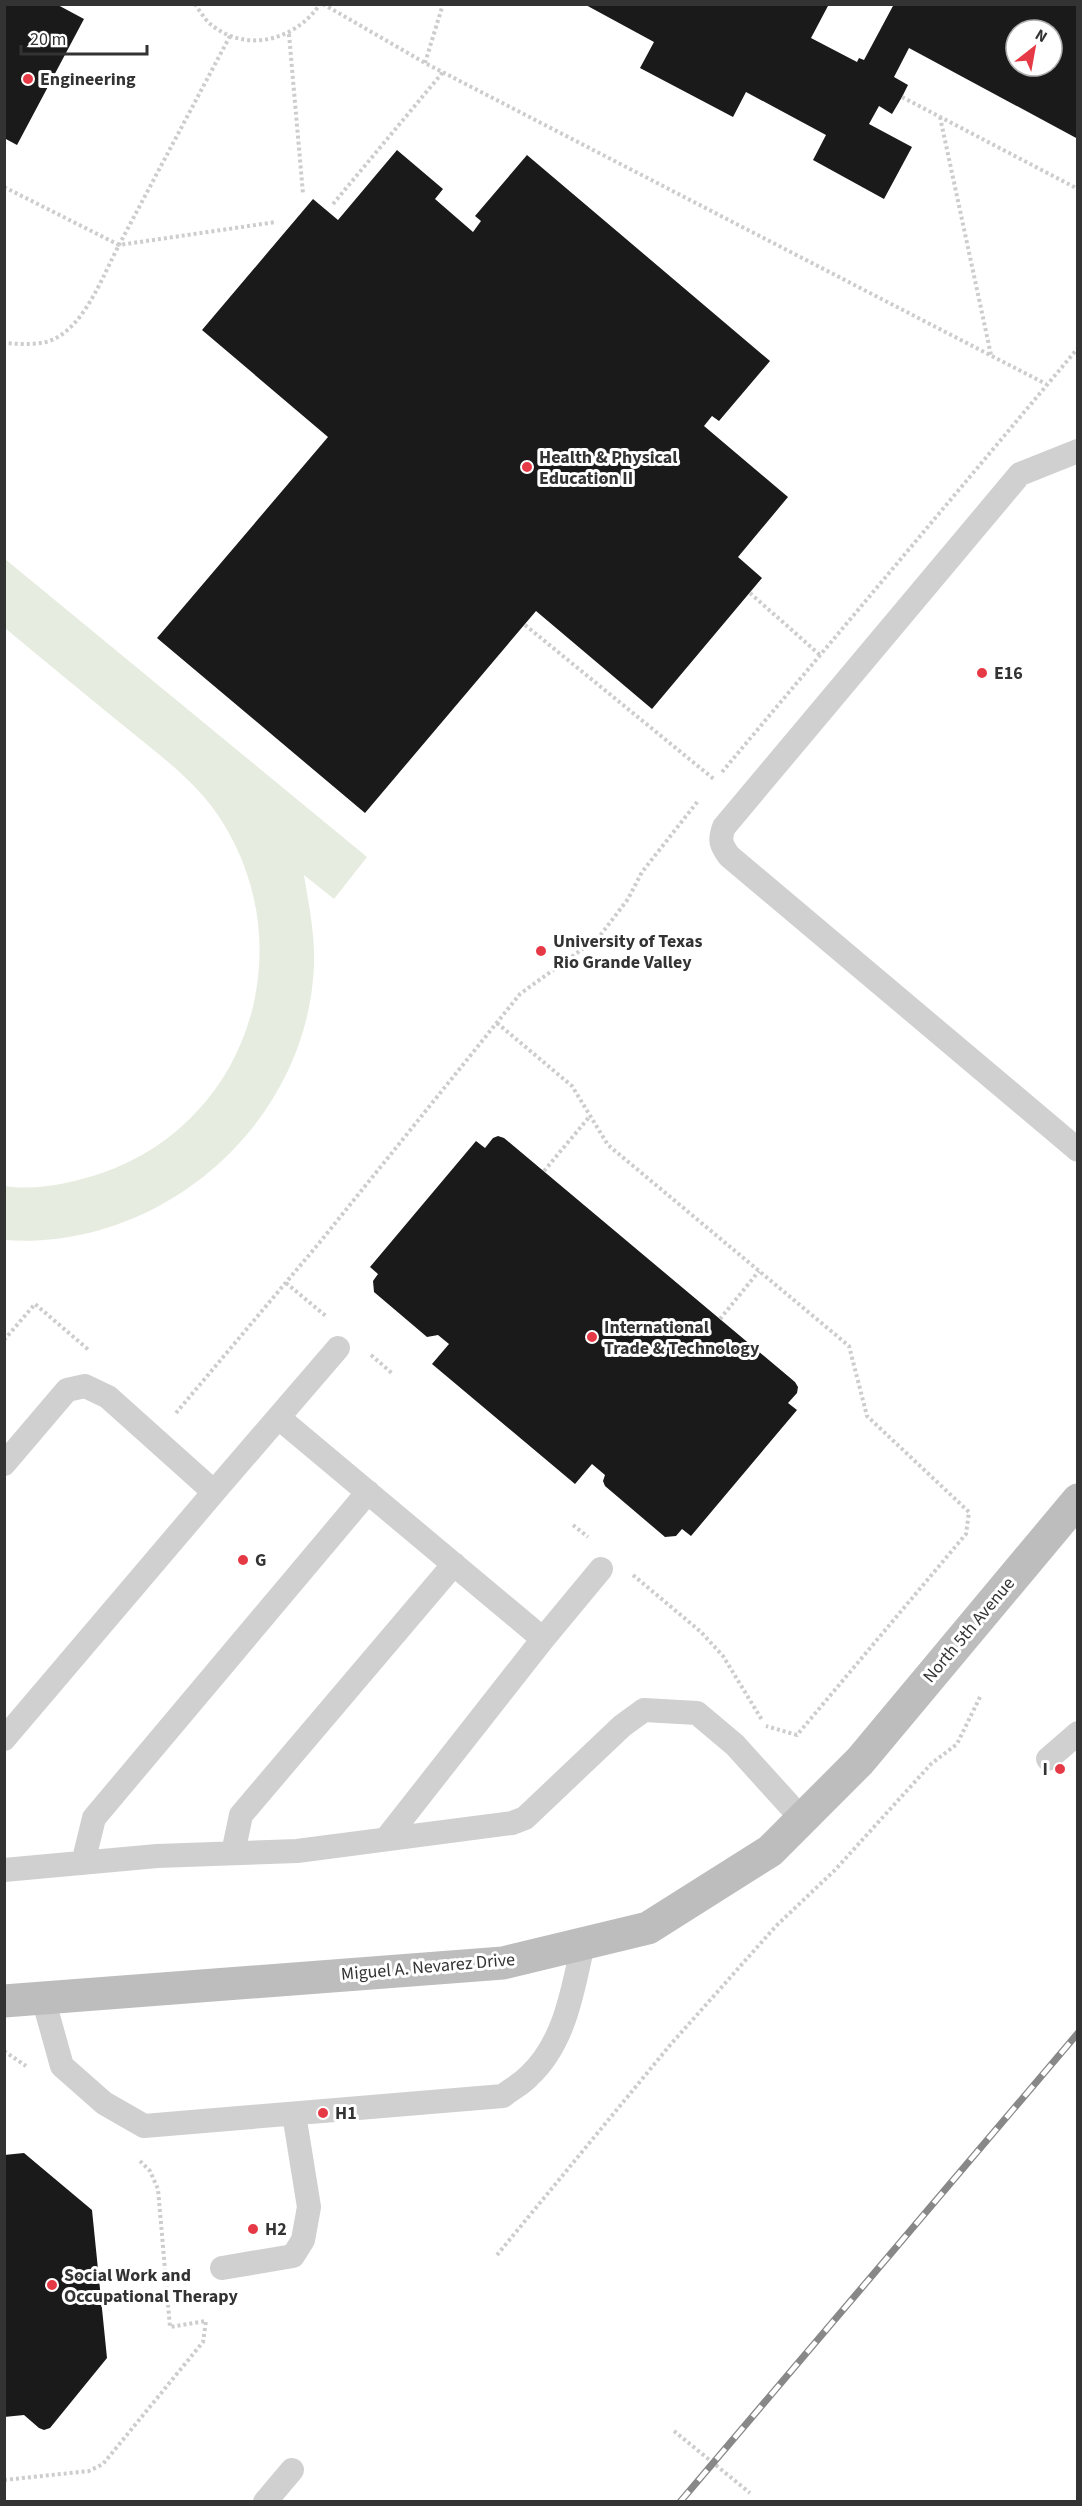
<svg xmlns="http://www.w3.org/2000/svg" width="1082" height="2506" font-family="'Source Sans 3',sans-serif">
<style>
.pitch{fill:#e6ecdf}
.building{fill:#1a1a1a;fill-rule:evenodd}
.lines{fill:none;stroke-linecap:round;stroke-linejoin:round}
.path{stroke:#cdcdcd;stroke-width:4;stroke-dasharray:3 3;stroke-linecap:butt}
.lane{stroke:#d0d0d0;stroke-width:24}
.secondary{stroke:#bdbdbd;stroke-width:33}
.rail-casing{stroke:#888;stroke-width:7}
.rail{stroke:#fff;stroke-width:4.5;stroke-dasharray:14;stroke-linecap:butt}
.poi-dot{fill:#e63946;stroke:#fff;stroke-width:2}
.labels{text-anchor:middle;dominant-baseline:central;stroke-width:6;stroke-linejoin:round;paint-order:stroke}
.poi-label{font-size:18px;font-weight:bold;fill:#333;stroke:#fff;text-anchor:start}
.street-label{font-size:18px;fill:#333;stroke:#fff}
</style>
<rect width="100%" height="100%" fill="#fff"/>
<path class="pitch" d="M5,559L367,857L334,899L304,875C309,906 315,934 314,965C308,1124 161,1251 5,1240V1186C37,1191 72,1183 102,1173C247,1123 303,952 223,823C199,783 159,755 124,726C84,693 44,661 5,628Z"/>
<path class="building" d="M4,4H56L84,19L17,145L4,138Z
M584,4H829L811,38L857,62L859,58L864,60L894,4H1078V139L909,48L894,77L908,85L902,97L892,114L879,106L869,124L912,147L884,199L813,160L826,135L746,92L733,117L640,68L654,42ZM1016,30H1052V66H1016Z
M397,150L443,189L435,199L473,232L481,221L475,216L527,155L770,361L719,421L712,416L704,426L788,497L738,557L762,578L652,709L536,611L365,813L157,638L328,437L202,330L313,199L338,220Z
M498,1136L504,1138L795,1382L798,1387L797,1393L788,1403L797,1410L691,1536L682,1529L676,1536L665,1537L605,1486L603,1481L605,1475L592,1464L575,1484L432,1364L449,1344L438,1335L427,1337L374,1292L373,1281L378,1274L370,1267L476,1141L485,1148L493,1138Z
M24,2153L92,2210L107,2358L50,2428L44,2430L39,2428L24,2415L4,2417V2155Z"/>
<g class="lines">
<path class="path" d="M195,4C199,10 204,18 209,23C245,54 295,41 320,4
M323,4L425,63L1046,384
M289,34L303,194
M230,36L119,245L276,222
M425,63L443,4
M902,97L1078,189
M940,117L991,355
M4,187L119,245C102,277 83,332 46,342C33,345 18,344 4,343
M333,204L443,72
M750,593L820,655
M525,625L715,780
M722,772L1078,348
M497,1023L572,1086L608,1145L849,1346L867,1416L969,1512L966,1534L797,1735L766,1726
M544,1171L590,1116
M286,1283L327,1317
M720,1319L759,1271
M4,1340L35,1304L90,1351
M371,1355L393,1374
M176,1413L320,1242L520,994L599,937L628,899L642,872L698,801
M573,1525L588,1537
M633,1575L701,1632L723,1656L762,1720
M4,2051L26,2066
M497,2255L671,2044L776,1926L835,1870L931,1764L957,1744L980,1697
M674,2431L750,2493
M4,2480L89,2471L103,2464L203,2342L206,2321L170,2327L158,2189L150,2171L140,2161"/>
<path class="lane" d="M1078,451L1020,474L724,827C719,840 721,845 729,856L1078,1150
M279,1418L543,1639L386,1839
M4,1464L67,1390L85,1386L108,1397L214,1492L4,1739
M214,1492L338,1348
M543,1639L601,1569
M1048,1759L1078,1733
M233,1853L241,1815L454,1564
M83,1863L94,1818L368,1492
M4,1870L157,1856L297,1851L512,1823L525,1818L622,1726L644,1710L697,1713L735,1745L802,1819
M43,1998L62,2066L104,2103L144,2126L503,2096C511,2089 522,2084 529,2076C565,2043 573,1989 583,1944
M222,2268L293,2256L303,2240L309,2207L294,2114
M265,2502L292,2470"/>
<path class="secondary" d="M4,2001L503,1963L648,1928L770,1851L860,1761L1078,1500"/>
<g class="rail-casing">
<path id="rail" d="M680,2502L1078,2033"/>
</g>
<use href="#rail" class="rail"/>
</g>
<g class="poi-dot">
<circle cx="28" cy="79" r="6"/>
<circle cx="527" cy="467" r="6"/>
<circle cx="982" cy="673" r="6"/>
<circle cx="541" cy="951" r="6"/>
<circle cx="592" cy="1337" r="6"/>
<circle cx="243" cy="1560" r="6"/>
<circle cx="1060" cy="1769" r="6"/>
<circle cx="323" cy="2113" r="6"/>
<circle cx="253" cy="2229" r="6"/>
<circle cx="52" cy="2285" r="6"/>
</g>
<g class="labels">
<g class="poi-label">
<text x="40" y="79">Engineering</text>
<text x="539" y="457">Health &amp; Physical<tspan x="539" dy="21">Education II</tspan></text>
<text x="994" y="673">E16</text>
<text x="553" y="941">University of Texas<tspan x="553" dy="21">Rio Grande Valley</tspan></text>
<text x="604" y="1327">International<tspan x="604" dy="21">Trade &amp; Technology</tspan></text>
<text x="255" y="1560">G</text>
<text x="1048" y="1769" text-anchor="end">I</text>
<text x="335" y="2113">H1</text>
<text x="265" y="2229">H2</text>
<text x="64" y="2275">Social Work and<tspan x="64" dy="21">Occupational Therapy</tspan></text>
</g>
<g class="street-label">
<text transform="translate(969 1630) rotate(-50)">North 5th Avenue</text>
<text transform="translate(428 1967) rotate(-5)">Miguel A. Nevarez Drive</text>
</g>
</g>
<rect width="1082" height="2506" fill="none" stroke="#333333" stroke-width="12"/>
<g transform="translate(1034 48) rotate(31)"><circle r="28" fill="#ffffff" stroke="#adadad" stroke-width="1.5"/>
<path d="M0-4.5L10 22L0 15L-10 22Z" fill="#e63946"/>
<text y="-9" font-size="16" font-weight="bold" text-anchor="middle" fill="#333333">N</text>
</g>
<path d="M21 45v9h126v-9" fill="none" stroke="#333333" stroke-width="3"/>
<text x="30" y="45" font-size="18" fill="#333333" stroke="#ffffff" stroke-width="4.5" paint-order="stroke">20 m</text>
</svg>
